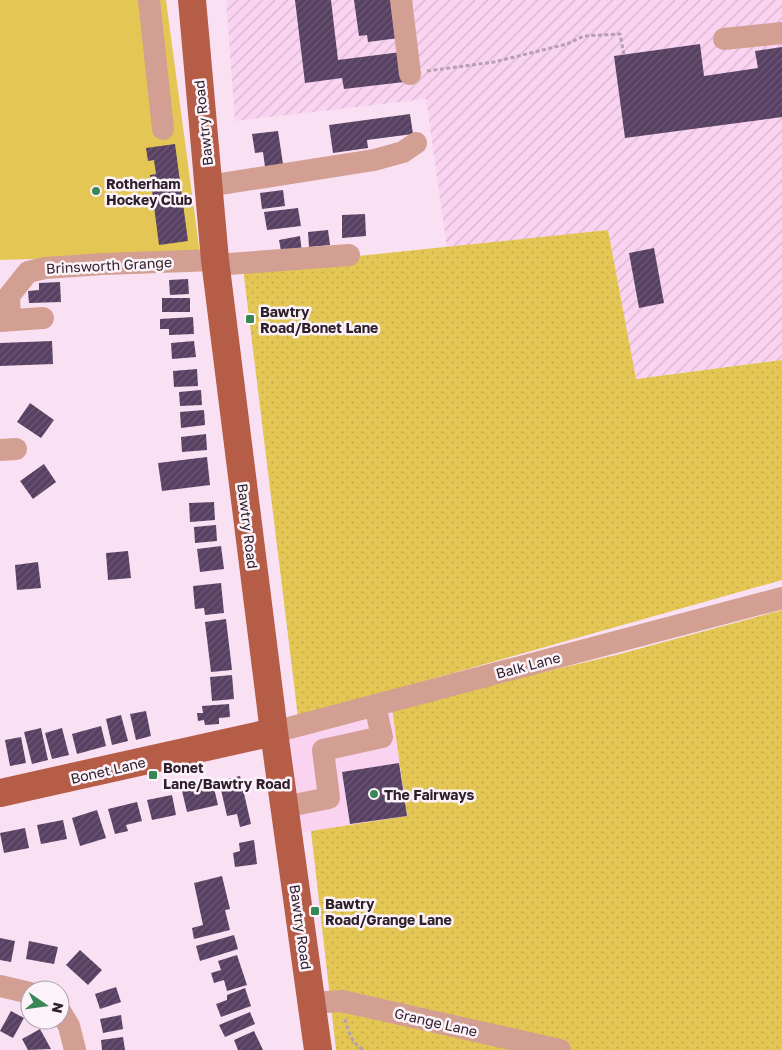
<svg xmlns="http://www.w3.org/2000/svg" width="782" height="1050" font-family="'Golos Text',sans-serif">
<style>
.built{fill:#f9d3f0}
.industrial{fill:url(#industrial-furrows)}
.grass{fill:url(#grass-dots)}
.park{fill:#e4c655}
.building{fill:url(#building-hatch)}
.lines{fill:none;stroke-linecap:round;stroke-linejoin:round}
.path{stroke:#b6a0b0;stroke-width:3;stroke-dasharray:4 2.5;stroke-linecap:butt}
.minor{stroke:#d29f92;stroke-width:22}
.major{stroke:#b65d48;stroke-width:28}
.poi-dot{fill:#378757;stroke:#fcf3fa;stroke-width:2}
.labels{text-anchor:middle;dominant-baseline:central;stroke-width:5;stroke-linejoin:round;paint-order:stroke}
.street-label{font-size:14px;fill:#2f202b;stroke:#fcf3fa}
.poi-label{font-size:14px;font-weight:bold;fill:#2f202b;stroke:#fcf3fa;text-anchor:start}
</style>
<defs>
<pattern id="industrial-furrows" width="10" height="10" patternUnits="userSpaceOnUse" patternTransform="scale(1.25)"><rect width="10" height="10" fill="#f9d3f0"/><path d="M-1 1l2-2M0 10L10 0M9 11l2-2" fill="none" stroke="#d6b5ce"/></pattern>
<pattern id="grass-dots" width="8" height="8" patternUnits="userSpaceOnUse" patternTransform="scale(1.25)"><rect width="8" height="8" fill="#e4c655"/><path d="M2 2h.1M6 6h.1" fill="none" stroke="#c4aa4a" stroke-width="1.8" stroke-linecap="round"/></pattern>
<pattern id="building-hatch" width="6" height="6" patternUnits="userSpaceOnUse" patternTransform="scale(1.25)"><rect width="6" height="6" fill="#574062"/><path d="M-1 1l2-2M0 6l6-6M5 7l2-2" fill="none" stroke="#6c5975"/></pattern>
</defs>
<rect width="100%" height="100%" fill="#fae0f3"/>
<path class="built" d="M392,701L407,816L311,831L288,836L274,732Z"/>
<path class="industrial" d="M226,0H782V360L635,379L608,230L447,248L426,99L235,121Z"/>
<path class="grass" d="M608,230L636,379L782,360V580L298,717L243,268Z
M782,610V1050H336L311,831L407,816L392,708L616,655Z"/>
<path class="park" d="M0,0H166L200,254L0,260Z"/>
<path class="building" d="M295,0H331L338,60L401,52L404,82L344,89L342,78L305,83Z
M354,0H394L399,38L368,42L367,35L359,36Z
M700,44L704,76L758,68L755,51L782,47V117L625,138L614,56Z
M410,114L413,134L367,140L368,148L333,153L329,125Z
M278,131L283,164L265,167L263,152L255,153L252,134Z
M175,144L188,241L159,245L150,175L156,174L154,160L148,161L146,148Z
M283,190L285,206L262,209L260,193Z
M298,208L301,226L267,230L264,212Z
M365,214L366,236L342,238V215Z
M328,230L330,245L309,247L308,232Z
M300,236L302,253L282,256L279,240Z
M654,248L664,303L639,308L629,253Z
M188,279L189,294L170,295L169,280Z
M60,282L61,302L29,303L28,291L39,290V283Z
M162,298H190V312H162Z
M193,317L194,334L169,335V329H160V319Z
M52,341L53,364L0,366V343Z
M194,341L196,357L172,359L171,343Z
M197,369L198,386L174,387L173,371Z
M201,390L202,405L180,406L179,392Z
M30,403L54,420L41,438L17,422Z
M204,410L205,425L181,428L180,412Z
M206,434L207,450L182,452L181,437Z
M207,457L210,485L162,491L158,463Z
M44,464L56,482L33,499L20,481Z
M214,502L215,520L190,522L189,503Z
M216,525L217,541L195,543L194,527Z
M221,546L224,569L200,572L197,549Z
M128,551L131,578L108,580L106,553Z
M38,562L41,588L17,590L15,565Z
M221,583L224,613L205,615L204,608L195,609L193,586Z
M226,619L232,670L211,672L205,622Z
M232,675L234,699L212,701L210,677Z
M229,704L230,717L219,718V724L205,725L204,720L198,721L197,713H203L202,706Z
M146,711L151,736L136,740L130,714Z
M121,715L128,741L112,745L106,719Z
M101,726L106,746L77,754L72,734Z
M41,728L48,760L32,764L24,732Z
M62,728L69,755L52,759L45,733Z
M21,737L26,763L10,766L5,740Z
M399,763L407,816L350,824L342,772Z
M240,776L251,824L240,827L237,814L227,816L219,781Z
M213,784L218,805L187,812L182,791Z
M172,795L176,815L152,820L147,800Z
M137,802L142,821L126,825L128,831L115,834L108,809Z
M97,810L106,838L80,846L72,818Z
M63,820L67,839L41,844L37,825Z
M25,828L29,848L4,853L0,833Z
M254,840L257,864L235,867L233,853L240,851L239,843Z
M222,876L230,909L225,910L230,930L194,939L192,928L203,925L194,883Z
M234,935L238,949L200,961L196,946Z
M0,938L15,941L11,962L0,960Z
M29,941L58,947L54,964L26,959Z
M80,950L102,970L88,985L66,965Z
M237,955L247,985L227,991L224,980L214,983L211,973L221,970L218,961Z
M116,987L121,1002L100,1009L95,994Z
M245,988L251,1006L221,1017L216,1004L227,1000V995Z
M11,1011L24,1018L13,1038L0,1031Z
M250,1012L255,1024L225,1037L219,1025Z
M121,1015L123,1029L103,1033L100,1019Z
M40,1029L51,1049L28,1050L22,1039Z
M254,1031L263,1050H238L234,1040Z
M123,1037L125,1050H102L101,1040Z"/>
<g class="lines">
<path class="path" d="M427,71L494,62L567,44L584,36L620,34L624,55
M345,1019C348,1032 352,1044 364,1050"/>
<path class="minor" d="M149,0L163,129
M401,0L410,74
M724,39L782,33
M208,186L374,160L403,152L416,143
M216,265L349,255
M10,320L9,296L28,272L45,268L103,264L215,260
M0,321L43,318
M0,450L16,449
M274,732L782,598
M284,807L329,798L323,750L382,737L375,705
M0,986L30,993
M311,1003L342,1001L355,1004L560,1050
M60,1011L69,1026L75,1050"/>
<path class="major" d="M192,0L215,260L274,732L318,1050
M0,793L274,732"/>
</g>
<g class="poi-dot">
<circle cx="96" cy="191" r="5"/>
<rect x="245" y="314" width="10" height="10" rx="2.5"/>
<rect x="148" y="770" width="10" height="10" rx="2.5"/>
<circle cx="374" cy="794" r="5"/>
<rect x="310" y="906" width="10" height="10" rx="2.5"/>
</g>
<g class="labels">
<g class="street-label">
<text transform="translate(203 123) rotate(-96)">Bawtry Road</text>
<text transform="translate(109 265) rotate(-3)">Brinsworth Grange</text>
<text transform="translate(248 526) rotate(83)">Bawtry Road</text>
<text transform="translate(528 665) rotate(-15)">Balk Lane</text>
<text transform="translate(108 770) rotate(-13)">Bonet Lane</text>
<text transform="translate(301 927) rotate(82)">Bawtry Road</text>
<text transform="translate(436 1022) rotate(13)">Grange Lane</text>
</g>
<g class="poi-label">
<text x="106" y="183">Rotherham<tspan x="106" dy="16">Hockey Club</tspan></text>
<text x="260" y="311">Bawtry<tspan x="260" dy="16">Road/Bonet Lane</tspan></text>
<text x="163" y="767">Bonet<tspan x="163" dy="16">Lane/Bawtry Road</tspan></text>
<text x="384" y="794">The Fairways</text>
<text x="325" y="903">Bawtry<tspan x="325" dy="16">Road/Grange Lane</tspan></text>
</g>
</g>
<g transform="translate(45 1005) rotate(103)"><circle r="24" fill="#fcf3fa" stroke="#aa9fa7"/>
<path d="M0-4L9 19L0 12L-9 19Z" fill="#378757"/>
<text y="-8" font-size="14" font-weight="bold" text-anchor="middle" fill="#2f202b">N</text>
</g>
</svg>
